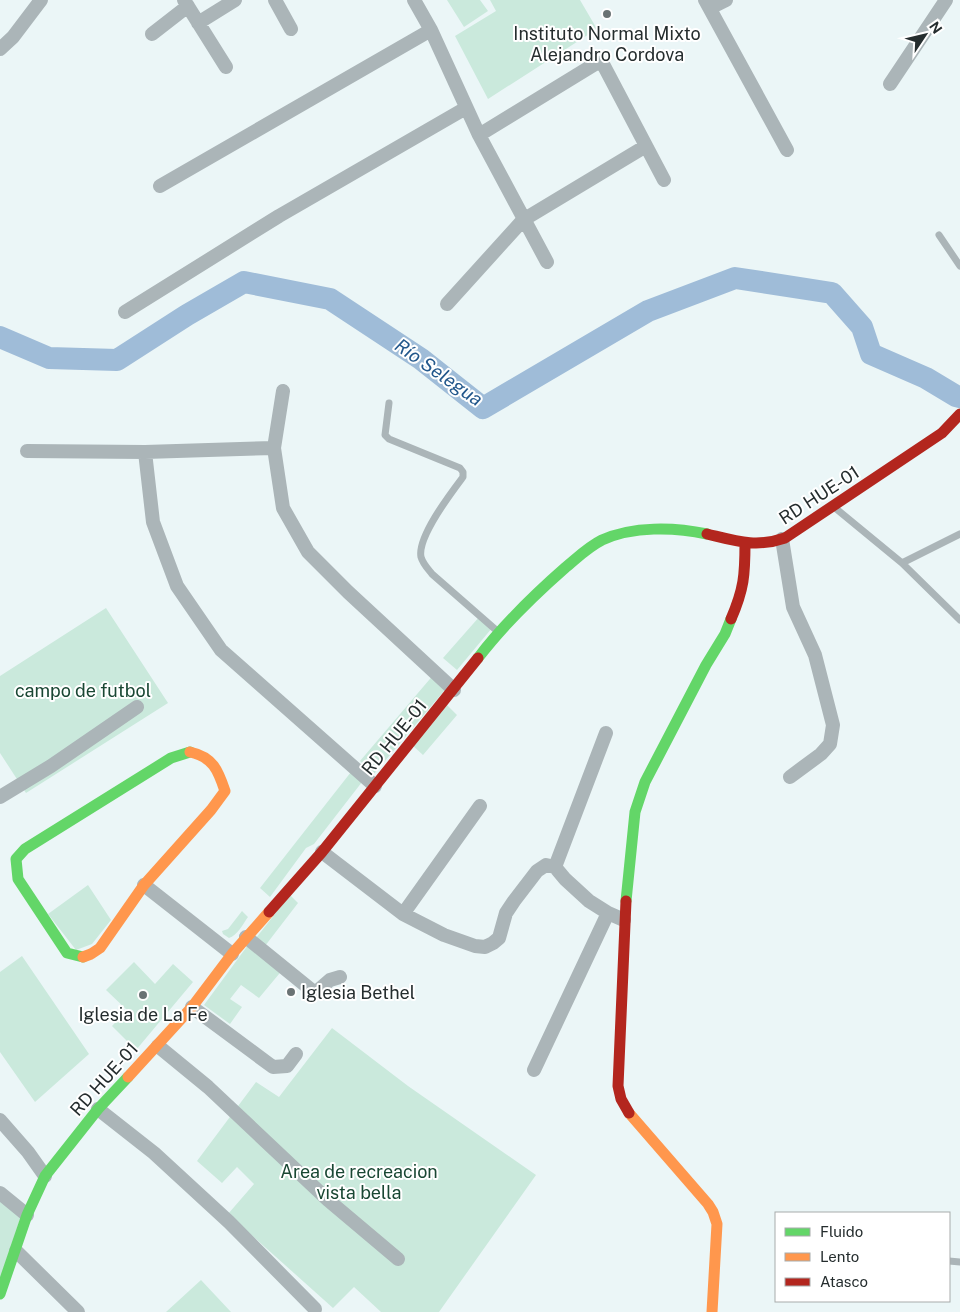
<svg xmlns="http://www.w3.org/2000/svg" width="960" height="1312" font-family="'Public Sans',sans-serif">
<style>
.green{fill:#cae9dc}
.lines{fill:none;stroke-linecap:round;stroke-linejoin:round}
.river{stroke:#9fbcd8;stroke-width:22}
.lane{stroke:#abb5b8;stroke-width:7}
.street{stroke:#abb5b8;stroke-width:14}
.fast{stroke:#63d668;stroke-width:11}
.slow{stroke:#ff974d;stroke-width:11}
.jam{stroke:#b3261e;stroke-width:11}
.poi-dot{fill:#6a7374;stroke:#fff;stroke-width:2}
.labels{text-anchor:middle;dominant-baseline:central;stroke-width:4;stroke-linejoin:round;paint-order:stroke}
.poi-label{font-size:18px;fill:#252d2e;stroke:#fff}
.street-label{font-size:18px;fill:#252d2e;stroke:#fff}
.park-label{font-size:18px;fill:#194733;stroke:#fff}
.water-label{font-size:19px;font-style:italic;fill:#23588c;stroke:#fff}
</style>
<rect width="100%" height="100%" fill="#ebf6f7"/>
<path class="green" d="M447,0H480L488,11L464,27Z
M490,0H580L597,29L488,99L455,36L496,11Z
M106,608L168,703L26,793L0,753V676Z
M480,616L492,628L457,670L443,658Z
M435,673L449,685L374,774L360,761Z
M445,703L457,715L423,755L411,744Z
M351,772L362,782L314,844L306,848L270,897L260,888Z
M88,885L111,920L92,944L76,950L48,914Z
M290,895L298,903L265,946L256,938Z
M242,911L248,917C243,924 237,936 229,938L223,934L222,931L228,929Z
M251,941L284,968L259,998L241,985L230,999L242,1007L230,1024L204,1005Z
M22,956L89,1054L35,1102L0,1052V972Z
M134,962L155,984L173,964L193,982L136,1050L112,1026L127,1010L106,990Z
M332,1028L408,1086L536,1175L439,1312H381L354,1287L333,1308L228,1214L254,1184L237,1167L222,1183L197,1161L256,1082L279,1097Z
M0,1197L22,1213L0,1279Z
M201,1280L231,1312H166Z"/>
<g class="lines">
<path class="river" d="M0,337L49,358L117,360L187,315L244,282L330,299L421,359L483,408L648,311L735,278L832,293L862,327L871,354L926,378L956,396L960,397"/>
<path class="lane" d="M939,235L960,266
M389,403L385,435L389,439L460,468L463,472V477C451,493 417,537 421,557C423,564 428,569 432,574L496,630
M834,507L902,563L960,620
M902,563L960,534
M949,1261L960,1262"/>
<path class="street" d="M184,0L226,67
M275,0L291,29
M414,0L431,30L479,135L547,262
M705,0L787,150
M710,8L726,0
M198,23L235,0
M152,34L188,6
M0,49L13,37L41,0
M890,84L946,0
M479,135L595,64L600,63L604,66L664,180
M160,186L431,30
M447,304L523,220L646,146
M125,312L279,216L466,108
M283,391L274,448L283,508L308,552L348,592L454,690
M27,451L145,452L274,448
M145,452L153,522L177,586L221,650L375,786
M782,539L793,607L815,655L833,725L830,744L821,754L790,777
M0,797L51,766L137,707
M322,852L403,914L444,935L475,946L485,947L493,943L499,938L506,913L514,901L537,871L546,865L555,867L565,879L589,901L608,913L624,920
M555,867L606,733
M144,885L232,954
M403,914L480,806
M246,937L315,993L330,980L340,977
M192,1007L273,1067L287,1066L296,1054
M158,1046L208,1087L328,1200L398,1259
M534,1070L608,913
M98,1109L154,1153L229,1222L315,1309
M0,1120L28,1152L45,1176
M0,1193L27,1215
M16,1251L78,1312"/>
<path class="fast" d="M478,658C504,624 534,595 566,567C577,558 588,547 602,540C633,526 674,527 707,534
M626,901L635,812L645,782L706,665L725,634L731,619
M83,957L67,953L18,879L16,859L25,849L171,758L190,752
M0,1294L27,1215L45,1176L98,1109L128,1077"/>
<path class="slow" d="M83,957L91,954L100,948L144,885L211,810L225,791C218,770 213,757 190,752
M128,1077L192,1007L232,954L269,912
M629,1113L708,1204L713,1212L717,1224L712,1312"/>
<path class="jam" d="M707,534C736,541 756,548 785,538L942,433L960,414
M731,619C744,589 745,575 745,543
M626,901L618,1086L621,1099L629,1113
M269,912L322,852L478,658"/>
</g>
<g class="poi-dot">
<circle cx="607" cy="14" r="5"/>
<circle cx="291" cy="992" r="5"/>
<circle cx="143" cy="995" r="5"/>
</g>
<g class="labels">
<g class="poi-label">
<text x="607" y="33">Instituto Normal Mixto<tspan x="607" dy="21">Alejandro Cordova</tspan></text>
<text x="301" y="992" text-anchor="start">Iglesia Bethel</text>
<text x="143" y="1014">Iglesia de La Fe</text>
</g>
<g class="street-label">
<text transform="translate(819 495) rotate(-33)">RD HUE-01</text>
<text transform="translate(394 737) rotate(-51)">RD HUE-01</text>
<text transform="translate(104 1079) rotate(-48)">RD HUE-01</text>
</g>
<g class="park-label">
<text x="83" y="690">campo de futbol</text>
<text x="359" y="1171">Area de recreacion<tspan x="359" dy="21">vista bella</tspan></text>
</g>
<g class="water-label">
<text transform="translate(439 372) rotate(35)">Río Selegua</text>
</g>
</g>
<rect x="775" y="1212" width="175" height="90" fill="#ffffff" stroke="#a8abab"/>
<rect x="785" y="1228" width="25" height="8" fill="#63d668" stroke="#a8abab"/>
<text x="820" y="1237" font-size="15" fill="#252d2e">Fluido</text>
<rect x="785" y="1253" width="25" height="8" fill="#ff974d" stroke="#a8abab"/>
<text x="820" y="1262" font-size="15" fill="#252d2e">Lento</text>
<rect x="785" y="1278" width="25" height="8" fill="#b3261e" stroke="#a8abab"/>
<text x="820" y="1287" font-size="15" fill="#252d2e">Atasco</text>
<g transform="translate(925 35) rotate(55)" stroke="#ffffff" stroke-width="4" paint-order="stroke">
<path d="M0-4L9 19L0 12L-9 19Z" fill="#252d2e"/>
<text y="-8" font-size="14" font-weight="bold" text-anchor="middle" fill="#252d2e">N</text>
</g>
</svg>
